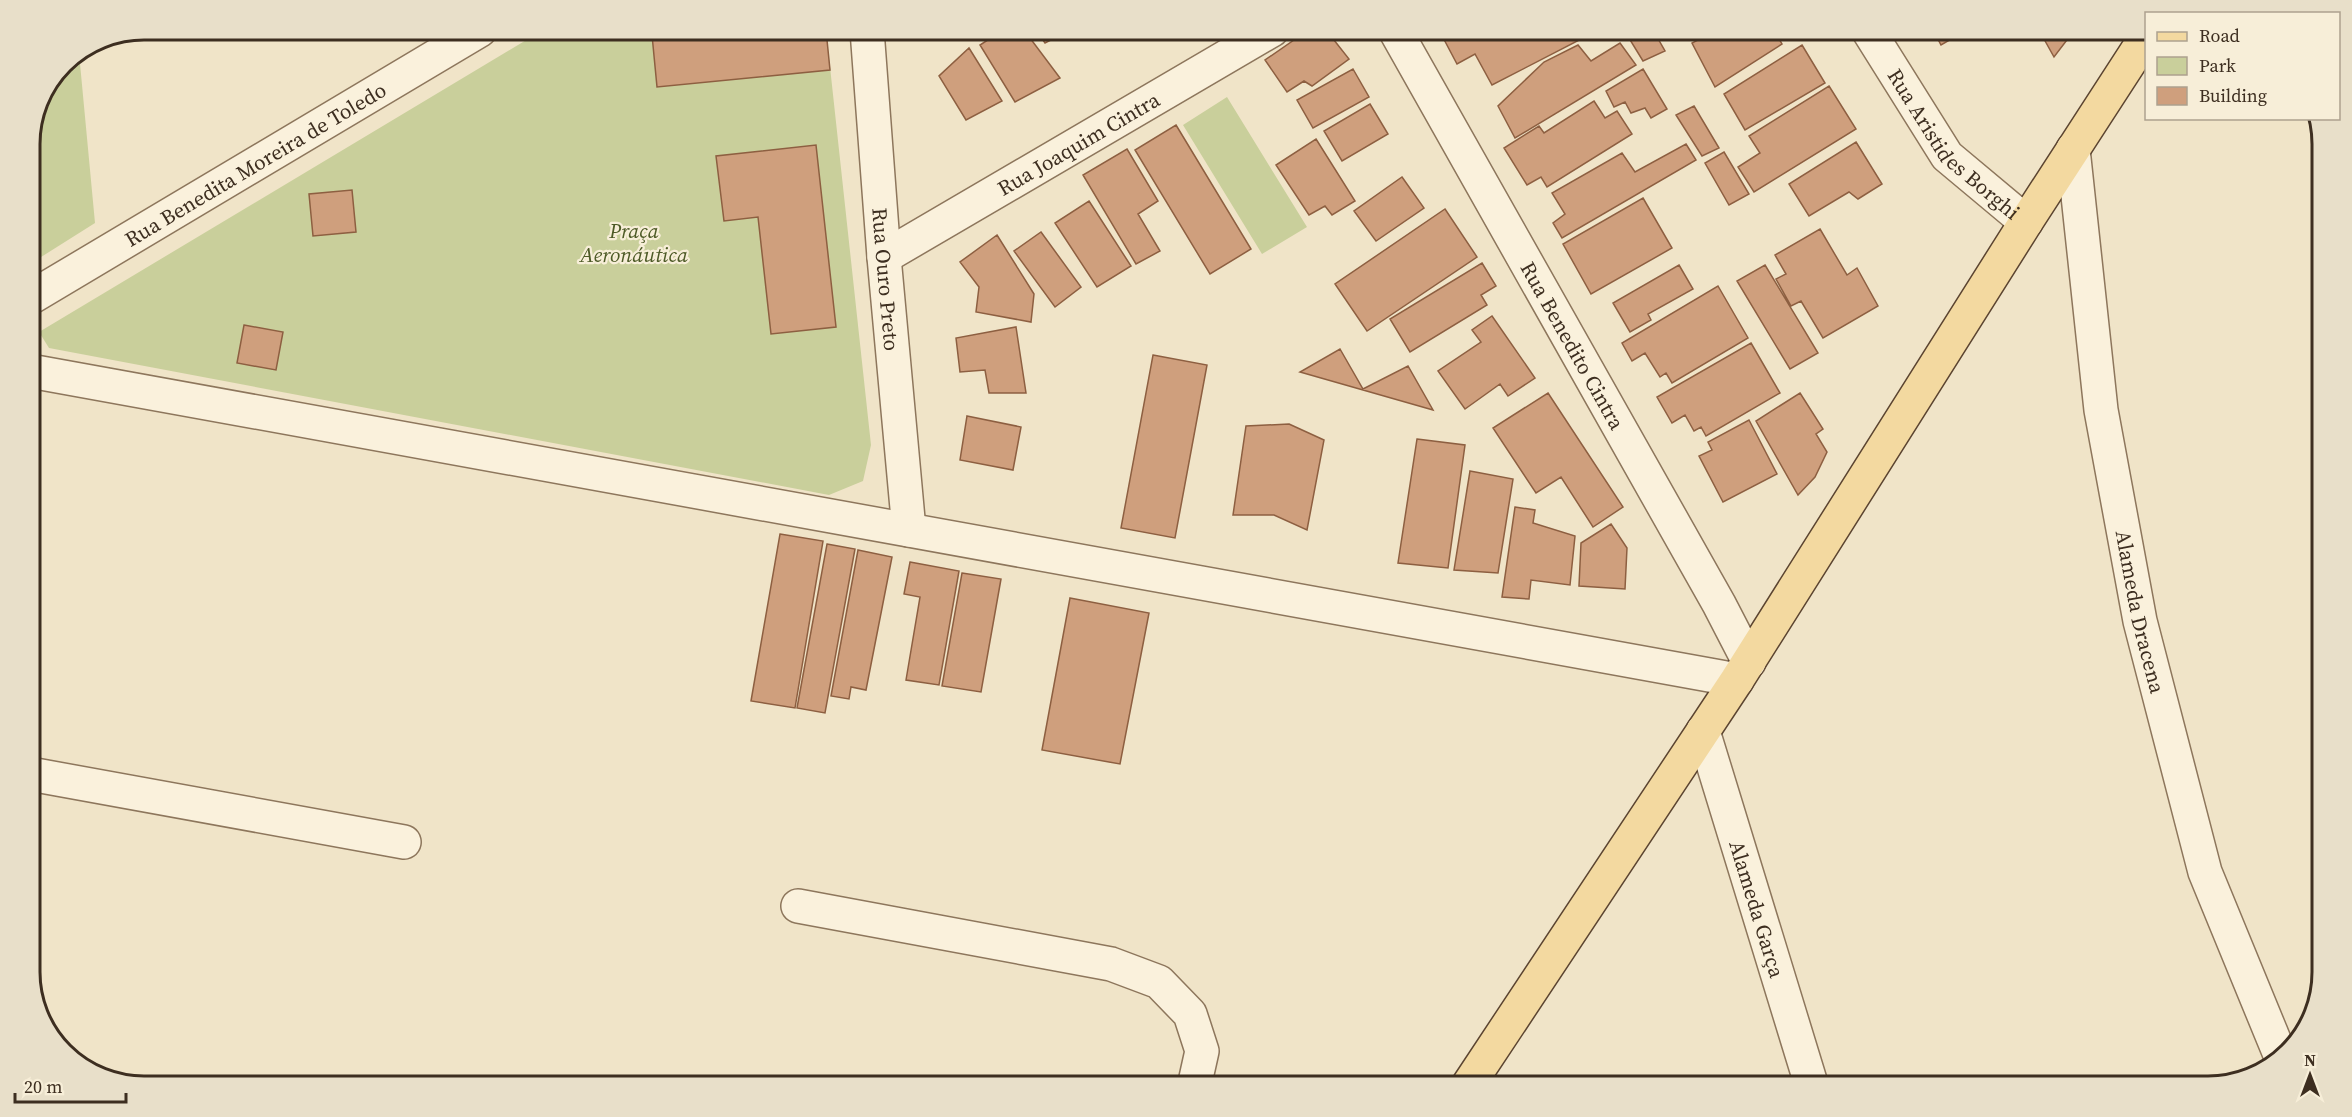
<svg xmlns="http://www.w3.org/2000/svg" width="2352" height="1117" font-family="'Source Serif 4',serif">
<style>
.green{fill:#c9cf9b}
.building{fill:#cf9f7d;stroke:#8d5f41;stroke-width:1.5}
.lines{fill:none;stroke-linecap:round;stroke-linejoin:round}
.minor-casing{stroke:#8d765c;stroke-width:36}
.major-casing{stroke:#5b4430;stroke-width:36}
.minor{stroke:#faf1dc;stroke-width:33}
.major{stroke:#f3d9a0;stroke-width:33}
.labels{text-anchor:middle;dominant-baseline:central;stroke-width:4.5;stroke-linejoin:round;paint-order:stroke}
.street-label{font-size:21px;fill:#3d2e20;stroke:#f7eed8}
.park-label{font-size:21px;font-style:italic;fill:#4d5a26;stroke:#f7eed8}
.rim{fill:none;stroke:#3d2e20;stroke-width:3}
</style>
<rect width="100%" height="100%" fill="#f0e4c8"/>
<path class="green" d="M543,30H826L871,445L863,481L829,495L49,348L39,332Z
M79,53L95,223L30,264V137L64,63Z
M1227,97L1307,227L1262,254L1183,125Z"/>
<path class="building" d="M705,30H826L830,70L657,87L652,35Z
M1003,30H1024L1060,78L1015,102L980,45Z
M1036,30H1070L1045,43Z
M1439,30H1586L1589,35L1492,85L1475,54L1457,64Z
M1624,30H1653L1665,51L1643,61Z
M1717,30H1774L1782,44L1715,87L1692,43Z
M1933,30H1967L1941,45Z
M2039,30H2071L2073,32L2054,57Z
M1307,31L1330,35L1349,59L1312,86L1304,81L1287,92L1265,60Z
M1620,43L1636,65L1515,138L1498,106L1544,62L1578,45L1591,61Z
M1802,45L1825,83L1745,130L1724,94Z
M969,48L1002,101L966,120L939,76Z
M1353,69L1369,97L1313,128L1297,100Z
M1643,69L1667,109L1651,118L1645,108L1631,113L1625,102L1614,107L1606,91Z
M1829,86L1856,129L1754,192L1738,167L1760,153L1749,136Z
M1594,101L1605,118L1617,111L1632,134L1547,187L1541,177L1527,185L1504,148L1539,126L1544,133Z
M1370,104L1388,134L1342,161L1324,131Z
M1694,106L1719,148L1702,156L1676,115Z
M1176,125L1251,249L1210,274L1135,150Z
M1316,139L1355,201L1332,215L1325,206L1309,215L1276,165Z
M1856,142L1882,184L1858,199L1849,192L1809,216L1789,184Z
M1686,144L1696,160L1562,238L1553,223L1565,214L1552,193L1622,153L1635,172Z
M816,145L836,327L771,334L758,217L724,221L716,156Z
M1127,149L1158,201L1138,214L1160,251L1136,264L1083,175Z
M1724,152L1749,194L1729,205L1705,163Z
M1402,177L1424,208L1376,241L1354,211Z
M352,190L356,232L313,236L309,194Z
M1643,198L1672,248L1591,294L1563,244Z
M1089,201L1131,266L1097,287L1055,223Z
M1445,209L1477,257L1367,331L1335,284Z
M1820,229L1847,275L1857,268L1878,306L1823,338L1801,301L1791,306L1776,279L1786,274L1775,255Z
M1041,232L1081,287L1055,307L1014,251Z
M997,235L1034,294L1031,322L976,312L979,287L960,262Z
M1482,263L1496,286L1481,295L1487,305L1410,352L1390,319Z
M1679,265L1693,289L1648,314L1651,320L1630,332L1613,303Z
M1765,265L1818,353L1790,369L1737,281Z
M1718,286L1748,338L1672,383L1666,373L1660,377L1645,353L1632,361L1622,343Z
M1492,316L1535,378L1508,396L1500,384L1465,409L1438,371L1481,342L1472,330Z
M244,325L283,332L276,370L237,363Z
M1016,327L1026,393H989L985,370L960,372L956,338Z
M1751,343L1780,393L1706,436L1701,427L1694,431L1685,415L1672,423L1657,397Z
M1340,349L1363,389L1408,366L1433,410L1300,372Z
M1153,355L1207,365L1175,538L1121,528Z
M1548,393L1623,507L1593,527L1561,477L1536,493L1493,428Z
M1800,393L1823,429L1816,434L1827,452L1815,477L1798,495L1756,421Z
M967,416L1021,427L1013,470L960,460Z
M1749,420L1777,474L1723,502L1699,456L1712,450L1708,442Z
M1289,424L1324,440L1307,530L1274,515H1233L1246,426Z
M1417,439L1465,445L1448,568L1398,563Z
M1470,471L1513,479L1498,573L1454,570Z
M1515,507L1535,510L1533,523L1575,536L1570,585L1531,580L1529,599L1502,597Z
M1611,524L1627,548L1625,589L1579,586L1581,543Z
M780,534L823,541L795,708L751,701Z
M827,544L855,549L825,713L797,708Z
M858,550L892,557L866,690L851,687L849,699L831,696Z
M910,562L959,571L939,685L906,680L920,597L904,594Z
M962,573L1001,579L981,692L942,686Z
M1070,598L1149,613L1120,764L1042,750Z"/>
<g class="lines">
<g class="minor-casing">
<g id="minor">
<path id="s1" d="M867,30L884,257L909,530"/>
<path id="s2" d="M1395,30L1719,604L1749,662"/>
<path id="s3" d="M1868,30L1947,156L2026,222"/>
<path id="s4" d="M2073,149L2101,410L2140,621L2205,872L2281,1057"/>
<path id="s5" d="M884,257L1272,30"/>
<path id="s6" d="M30,298L480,30"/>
<path d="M30,371L1737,680"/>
<path id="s7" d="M1703,731L1812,1087"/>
<path d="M30,774L404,842"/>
<path d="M798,906L1111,964L1159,982L1190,1014L1202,1051L1194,1087"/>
</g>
</g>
<g class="major-casing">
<path id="major" d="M1467,1087L1737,680L2026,222L2146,37"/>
</g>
<use href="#minor" class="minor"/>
<use href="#major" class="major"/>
</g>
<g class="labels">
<g class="street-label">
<text stroke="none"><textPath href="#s3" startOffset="144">Rua Aristides Borghi</textPath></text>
<text stroke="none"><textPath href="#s5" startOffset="225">Rua Joaquim Cintra</textPath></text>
<text stroke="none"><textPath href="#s6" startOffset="262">Rua Benedita Moreira de Toledo</textPath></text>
<text stroke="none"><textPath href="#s1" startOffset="250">Rua Ouro Preto</textPath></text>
<text stroke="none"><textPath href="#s2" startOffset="362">Rua Benedito Cintra</textPath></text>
<text stroke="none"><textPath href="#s4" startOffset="468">Alameda Dracena</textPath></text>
<text stroke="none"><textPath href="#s7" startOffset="186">Alameda Garça</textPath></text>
</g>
<g class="park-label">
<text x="634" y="230">Praça<tspan x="634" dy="24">Aeronáutica</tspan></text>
</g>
</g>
<path d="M0 0H2352V1117H0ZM144 40H2208A104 104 0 0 1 2312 144V972A104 104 0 0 1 2208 1076H144A104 104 0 0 1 40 972V144A104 104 0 0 1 144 40Z" fill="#e8dfc9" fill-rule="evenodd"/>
<path class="rim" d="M144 40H2208A104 104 0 0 1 2312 144V972A104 104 0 0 1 2208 1076H144A104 104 0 0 1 40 972V144A104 104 0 0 1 144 40Z"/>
<rect x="2145" y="12" width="195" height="108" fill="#f7eed8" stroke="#ada18e" stroke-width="1.5"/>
<rect x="2157" y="32" width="30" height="9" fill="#f3d9a0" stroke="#ada18e" stroke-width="1.5"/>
<text x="2199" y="42" font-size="18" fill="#3d2e20">Road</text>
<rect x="2157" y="57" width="30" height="18" fill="#c9cf9b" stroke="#ada18e" stroke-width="1.5"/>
<text x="2199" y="72" font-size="18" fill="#3d2e20">Park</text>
<rect x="2157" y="87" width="30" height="18" fill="#cf9f7d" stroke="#ada18e" stroke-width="1.5"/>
<text x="2199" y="102" font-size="18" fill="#3d2e20">Building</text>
<g transform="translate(2310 1075)" stroke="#f7eed8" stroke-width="4.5" paint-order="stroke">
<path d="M0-4.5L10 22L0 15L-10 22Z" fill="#3d2e20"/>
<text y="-9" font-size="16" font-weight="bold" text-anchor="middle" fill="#3d2e20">N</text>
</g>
<path d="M15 1093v9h111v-9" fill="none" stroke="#3d2e20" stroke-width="3"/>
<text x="24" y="1093" font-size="18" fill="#3d2e20" stroke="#f7eed8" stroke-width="4.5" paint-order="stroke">20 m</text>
</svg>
